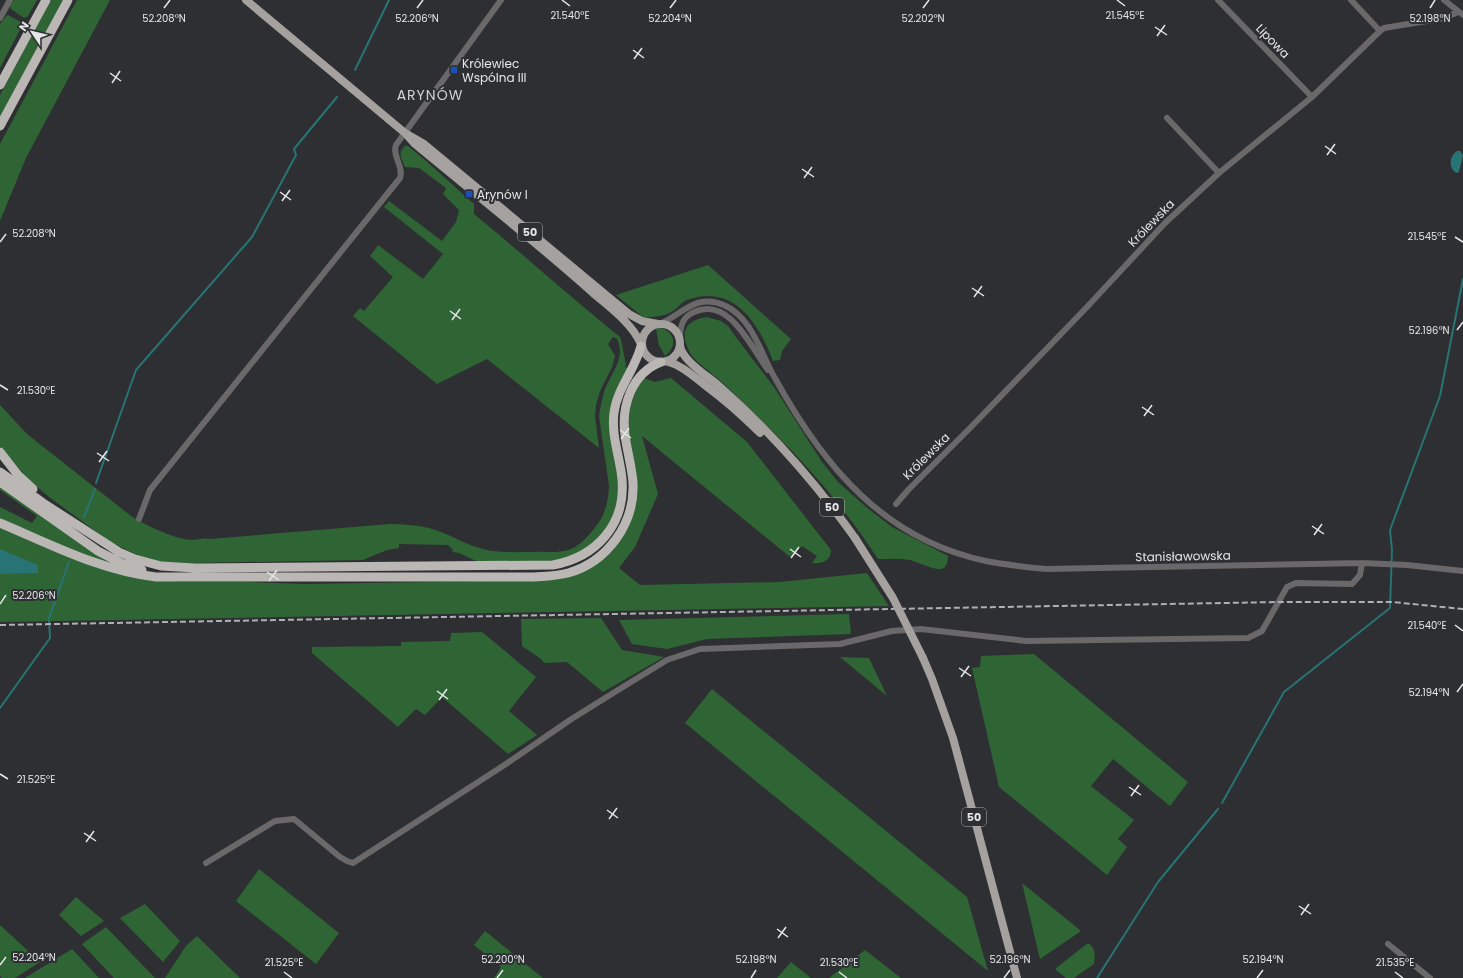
<svg xmlns="http://www.w3.org/2000/svg" width="1463" height="978" font-family="Poppins,sans-serif">
<style>
.green{fill:#2f6534}
.water{fill:#287474}
.lines{fill:none;stroke-linecap:round;stroke-linejoin:round}
.stream{stroke:#287474;stroke-width:2}
.minor{stroke:#6a6868;stroke-width:6}
.major{stroke:#a4a19f;stroke-width:8}
.highway{stroke:#bbb7b5;stroke-width:9}
.rail{stroke:#afb0b3;stroke-width:2;stroke-dasharray:6 3;stroke-linecap:butt}
.major-bridge{stroke:#a4a19f;stroke-width:8}
.ticks{fill:none;stroke:#e5e6e8;stroke-width:1.5}
.transit-dot{fill:#1a4fb4;stroke:#2e2f32;stroke-width:1.5}
.labels{text-anchor:middle;dominant-baseline:central;stroke-width:4;stroke-linejoin:round;paint-order:stroke}
.shield{fill:#2e2f32;stroke:#aeafb1;stroke-width:1}
.shield-label{font-size:11px;font-weight:bold;fill:#e5e6e8}
.street-label{font-size:12px;fill:#e5e6e8;stroke:#2e2f32}
.poi-label{font-size:12px;fill:#e5e6e8;stroke:#2e2f32;text-anchor:start}
.quarter-label{font-size:14px;letter-spacing:1px;fill:#d1d2d6;stroke:#2e2f32}
.ticks-label{font-size:10px;text-anchor:middle;fill:#e5e6e8;stroke:#2e2f32;stroke-width:4;stroke-linejoin:round;paint-order:stroke}
</style>
<rect width="100%" height="100%" fill="#2e2f32"/>
<path class="green" d="M14,0H37L28,16L24,18L11,9L10,6Z
M51,0H63L0,118V95Z
M77,0H110L26,158L0,221V144Z
M8,15L21,22L22,26L0,68V24L6,16Z
M405,146H408C432,165 452,185 474,204V214C523,254 570,297 620,337L621,340L626,365L625,367L628,368L614,395L611,411L618,469L619,496L612,520L604,532L585,550L561,561H476L459,553L452,552L453,550L448,545L399,544V548L387,550L363,560L190,563L161,562L141,557L109,541L49,497L29,480L0,446V405L27,434L131,516C145,525 178,541 194,540C200,539 204,538 210,539L390,524C403,524 416,525 429,528C449,533 466,546 487,550C502,553 517,552 533,552C542,551 554,553 563,551C573,550 580,544 586,538C602,521 608,510 609,486L599,416C600,408 602,400 604,392C610,374 627,358 617,339L613,337L608,344L615,356L612,367L600,391L596,405L595,416L599,448L487,359L437,384L353,316L360,308L364,311L393,277L370,256L378,245L423,279L443,254L384,207L389,201L442,241L456,222L459,210L443,194L446,188L419,168L405,167C402,159 397,152 405,146Z
M708,265L791,339L782,351L780,360L773,361C759,324 734,283 687,300C681,302 678,308 673,311C664,317 653,317 643,317L616,295Z
M707,317L721,321L728,326L735,336L774,387L822,462L838,482L866,507L892,527L948,556C948,561 947,568 941,569C933,570 918,562 910,560C900,558 888,559 878,559C848,513 813,471 774,433C757,416 741,400 724,384C714,374 694,362 689,351C679,330 687,320 707,317Z
M660,328C675,331 678,347 665,356L659,345L656,329Z
M644,378L655,382L671,378L747,442L831,550C831,561 822,564 812,563L817,556L802,546L790,557L642,436L658,494L635,547L619,568L640,585L780,582L867,573L889,606L0,622V527L148,579L181,582H247L304,584L552,580C594,573 620,554 633,513L628,425L630,407L638,386Z
M0,486L112,561V567L0,520V507L32,523L37,516L0,490Z
M849,614L851,634L707,639L667,649L632,644L619,620Z
M601,618L622,650L664,657L603,692L567,662L544,663L541,659L522,646L521,619Z
M482,632L536,677L509,711L537,735L508,754L442,697L425,715L416,709L398,727L312,653V647L401,646V642L450,641L451,633Z
M1034,654L1188,782L1170,806L1113,759L1091,786L1134,820L1118,839L1127,847L1107,875L999,787L972,668L980,667L981,656Z
M840,657L869,658L887,696Z
M712,689L967,897L988,971L685,723Z
M259,869L339,933L316,964L236,901Z
M1022,883L1081,931L1040,959Z
M76,897L104,921L81,936L59,915Z
M145,904L180,941L163,962L120,918Z
M0,925L40,962L15,978H2L0,976Z
M106,927L155,978H114L82,944Z
M485,931L543,978H494L501,967L474,945Z
M197,936L240,978H165L186,946Z
M1088,943C1096,949 1095,955 1094,964L1074,978H1066L1055,969Z
M72,949L99,978H25Z
M865,950L901,978H829Z
M791,962L811,978H777Z"/>
<path class="water" d="M1457,151H1460L1463,155L1459,172L1457,173C1448,169 1449,156 1457,151Z
M0,549L38,565V573L0,574Z"/>
<g class="lines">
<path class="stream" d="M355,70L389,0
M96,483L136,370L252,237L296,155L294,149L337,97
M84,517L95,489
M0,708L50,638L49,618L69,562
M1222,803L1284,692L1390,608L1392,550L1390,530L1440,396L1463,279
M1097,978L1158,882L1218,809"/>
<path class="minor" d="M1218,0L1312,97
M1351,0L1380,31
M1444,0L1463,15
M0,18L10,0
M1167,118L1219,173
M660,324C683,314 696,293 724,305C753,318 761,355 776,380C824,467 885,540 986,561C1006,565 1026,567 1046,569L1362,563L1407,565L1463,571
M680,339C680,327 682,317 694,312C730,296 751,348 768,370
M896,504L909,489L971,427L1087,307L1165,223L1219,173L1312,97L1380,31L1384,28L1445,18L1458,12
M139,519L150,490L400,178C404,167 392,156 396,145L501,0
M206,863L275,821L294,819L340,857L347,861L353,863L506,764L570,720L618,690L667,660L700,649L840,644L892,631L921,629L1026,641L1248,638L1262,631L1287,587L1296,583L1352,584L1360,575L1362,563
M1388,944L1430,978"/>
<path class="major" d="M246,0L405,133L424,144L629,314L642,321L658,324
M407,135L415,144C474,193 535,241 592,292C610,308 631,322 641,344
M642 343a19 19 0 1 1 38 0a19 19 0 1 1-38 0Z
M680,345C681,360 708,376 719,386C770,431 815,482 855,538
M666,361C682,365 693,376 706,386C725,400 743,416 760,433
M923,658L932,679L953,738L1017,978"/>
<path class="highway" d="M0,85L46,0
M0,126L68,0
M0,452L18,475L33,489
M0,472L43,503L119,552L135,559L161,566L195,568L553,565C596,557 626,525 622,479C620,457 611,436 614,413C617,388 635,370 641,346
M0,482L98,551L121,563L142,570
M0,523C50,544 101,571 156,577H534C546,576 557,576 568,573C607,562 635,524 633,483C632,467 627,451 625,435C621,406 632,373 661,362"/>
<path class="rail" d="M0,625L1279,602H1392L1463,609"/>
<path class="major-bridge" d="M855,538L893,598L923,658"/>
</g>
<path class="ticks" d="M562,0L570,6M1117,0L1125,6M164,8L170,0M417,8L423,0M670,8L676,0M923,8L929,0M1430,8L1435,0M1155,27L1167,35M1157,36L1165,25M633,50L644,58M634,59L642,48M110,73L121,81M112,83L120,71M1325,146L1336,154M1327,155L1335,144M802,169L814,177M804,178L812,167M280,192L291,200M282,201L290,190M1455,237L1463,242M0,242L6,234M972,288L984,296M974,297L982,286M450,311L461,319M452,320L460,309M1457,330L1463,322M0,385L8,390M1142,407L1154,415M1144,416L1152,405M620,430L631,438M621,439L629,428M97,453L109,461M99,462L107,451M1312,526L1324,534M1314,535L1322,524M790,549L801,557M791,558L799,547M267,572L279,580M269,581L277,570M0,604L6,595M1455,625L1463,631M959,668L971,676M961,677L969,666M437,691L448,699M1457,692L1463,684M439,700L447,689M0,774L8,779M1129,787L1141,795M1131,796L1139,785M607,810L618,818M609,819L617,808M84,833L96,841M86,842L94,831M1299,906L1311,914M1301,915L1309,904M777,929L788,937M778,938L786,927M0,965L6,957M284,972L292,978M839,972L847,978M1395,972L1403,978M497,978L503,970M751,978L756,970M1004,978L1010,970M1257,978L1263,970"/>
<g class="transit-dot">
<rect x="450" y="66" width="8" height="8" rx="2"/>
<rect x="465" y="190" width="8" height="8" rx="2"/>
</g>
<g class="labels">
<g class="shield">
<rect x="518" y="223" width="24" height="18" rx="3"/>
<rect x="820" y="498" width="24" height="18" rx="3"/>
<rect x="962" y="808" width="24" height="18" rx="3"/>
</g>
<g class="shield-label">
<text x="530" y="232">50</text>
<text x="832" y="507">50</text>
<text x="974" y="817">50</text>
</g>
<g class="street-label">
<text transform="translate(1273 41) rotate(46)">Lipowa</text>
<text transform="translate(1151 223) rotate(-46)">Królewska</text>
<text transform="translate(926 456) rotate(-45)">Królewska</text>
<text transform="translate(1183 556) rotate(-1)">Stanisławowska</text>
</g>
<g class="poi-label">
<text x="462" y="63">Królewiec<tspan x="462" dy="14">Wspólna III</tspan></text>
<text x="477" y="194">Arynów I</text>
</g>
<g class="quarter-label">
<text x="430" y="95">ARYNÓW</text>
</g>
</g>
<g class="ticks-label">
<text x="570" y="19">21.540°E</text>
<text x="1125" y="19">21.545°E</text>
<text x="164" y="22">52.208°N</text>
<text x="417" y="22">52.206°N</text>
<text x="670" y="22">52.204°N</text>
<text x="923" y="22">52.202°N</text>
<text x="1430" y="22">52.198°N</text>
<text x="34" y="237">52.208°N</text>
<text x="1427" y="240">21.545°E</text>
<text x="1429" y="334">52.196°N</text>
<text x="36" y="394">21.530°E</text>
<text x="34" y="599">52.206°N</text>
<text x="1427" y="629">21.540°E</text>
<text x="1429" y="696">52.194°N</text>
<text x="36" y="783">21.525°E</text>
<text x="34" y="961">52.204°N</text>
<text x="503" y="963">52.200°N</text>
<text x="756" y="963">52.198°N</text>
<text x="1010" y="963">52.196°N</text>
<text x="1263" y="963">52.194°N</text>
<text x="284" y="966">21.525°E</text>
<text x="839" y="966">21.530°E</text>
<text x="1395" y="966">21.535°E</text>
</g>
<g transform="translate(32 32) rotate(305)" stroke="#2e2f32" stroke-width="3" paint-order="stroke">
<path d="M0-3L7 15L0 10L-7 15Z" fill="#e5e6e8"/>
<text y="-6" font-size="11" font-weight="bold" text-anchor="middle" fill="#e5e6e8">N</text>
</g>
</svg>
